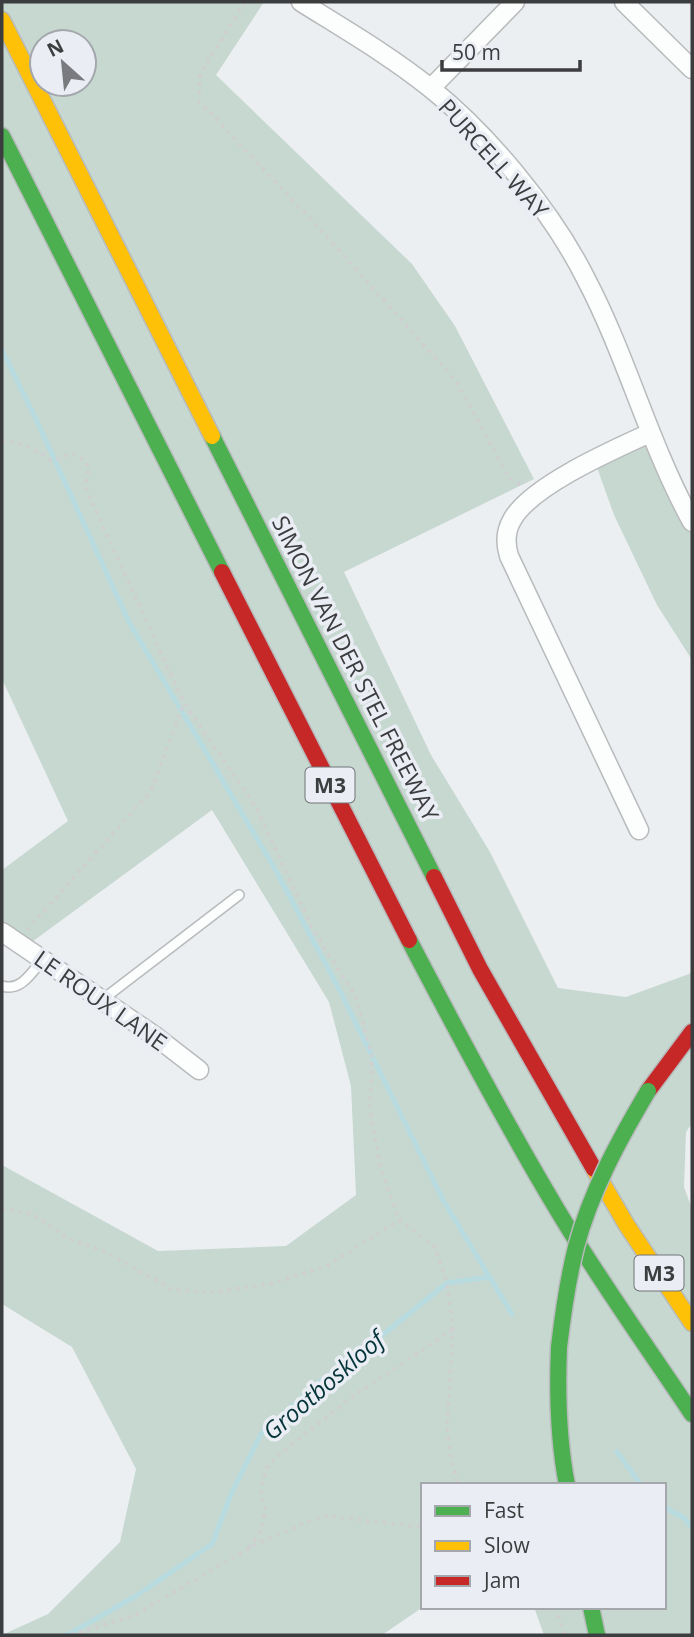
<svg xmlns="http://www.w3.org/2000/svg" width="694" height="1637" font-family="'Open Sans',sans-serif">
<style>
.green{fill:#c6d8d0;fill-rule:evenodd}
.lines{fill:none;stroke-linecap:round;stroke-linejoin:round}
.stream{stroke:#b8dbe0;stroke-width:5}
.lane-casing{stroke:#b8babc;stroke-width:12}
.street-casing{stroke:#b8babc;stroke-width:21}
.fast-casing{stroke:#b8babc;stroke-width:19}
.slow-casing{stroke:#b8babc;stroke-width:19}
.jam-casing{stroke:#b8babc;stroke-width:19}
.path{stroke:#cfcfd1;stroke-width:3.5;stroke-dasharray:3.5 5;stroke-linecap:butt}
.lane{stroke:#fcfdfd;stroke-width:9}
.street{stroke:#fcfdfd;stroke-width:18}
.fast{stroke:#4caf50;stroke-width:16}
.slow{stroke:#ffc107;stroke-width:16}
.jam{stroke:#c62828;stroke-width:16}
.fast-bridge-casing{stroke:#b8babc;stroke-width:19;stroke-linecap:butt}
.fast-bridge{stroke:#4caf50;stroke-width:16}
.labels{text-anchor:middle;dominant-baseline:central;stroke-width:7;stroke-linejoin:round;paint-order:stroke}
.shield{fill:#eaeef4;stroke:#707275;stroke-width:2}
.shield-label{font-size:21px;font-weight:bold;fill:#3c3d3f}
.street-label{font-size:23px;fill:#3c3d3f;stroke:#eaeef4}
.water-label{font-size:24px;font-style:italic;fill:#043439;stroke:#eaeef4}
</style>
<rect width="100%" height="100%" fill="#eceff2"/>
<path class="green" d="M2,2H264L216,75L412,264L455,326L534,479L344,572L431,755L490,852L558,988L626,997L689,974L692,971V1123L686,1132L684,1187L692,1209V1635H544L534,1607H664V1485H423V1607L382,1635H2L48,1614L120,1542L136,1469L72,1347L2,1304V1165L158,1251L286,1246L356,1195L351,1086L329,1002L212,810L25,947L2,932V870L68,821L2,679ZM42,42H84V84H42Z
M650,433L692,522V660L657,605L614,515L594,459Z"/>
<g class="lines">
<path class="stream" d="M2,350L35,417L129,622L275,869L339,989L443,1200L512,1314
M617,1452L641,1485
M664,1507L684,1518L692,1528
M67,1635L136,1596L212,1544L232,1492L261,1434L318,1383L380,1337L447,1283L489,1277"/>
<g class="lane-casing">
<path id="lane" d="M2,986C21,992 32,972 43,959
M102,1000L239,895"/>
</g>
<g class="street-casing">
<path id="street" d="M301,2C344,29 389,55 429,87C488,134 552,211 586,279C627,357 649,444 692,522
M624,2L692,69
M431,88L515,2
M639,830L509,556C505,543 505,532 512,520C530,486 615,449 650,433
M2,932L155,1036L199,1070"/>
</g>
<g class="fast-casing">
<path id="fast" d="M2,136L222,572
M212,436L434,877
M409,940C456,1030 503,1119 555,1206C597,1277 646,1345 692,1414
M559,1347C557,1394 558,1439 567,1485
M591,1607L597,1635"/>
</g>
<g class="slow-casing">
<path id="slow" d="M2,20L212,436
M594,1169L626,1224L692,1323"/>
</g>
<g class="jam-casing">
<path id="jam" d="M222,572L409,940
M434,877L480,969L594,1169
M648,1091L692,1032"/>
</g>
<path class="path" d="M245,2L200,74L199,101L319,228L456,381L509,478L523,486
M2,440C21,442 36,450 52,461C71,453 75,449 89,467L85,487L184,703L256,807L313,930L356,997L372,1057L370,1109L380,1165L399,1220L435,1247L447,1283L453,1329L447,1428L451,1460L458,1485
M27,930L151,791L184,703
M2,1208L33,1214L67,1238L106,1252L173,1290L214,1292L269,1284L327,1266L399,1220
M249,1548L262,1529L265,1509L261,1492L266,1468L276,1457L355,1395L452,1330
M555,1607L565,1635
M71,1635L135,1615L258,1543L312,1520L328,1516L423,1527"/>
<use href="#lane" class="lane"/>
<use href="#street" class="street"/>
<use href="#fast" class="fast"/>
<use href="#slow" class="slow"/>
<use href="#jam" class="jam"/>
<g class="fast-bridge-casing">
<path id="fast-bridge" d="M559,1347C563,1313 568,1279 576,1247C591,1191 619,1140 648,1091"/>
</g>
<use href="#fast-bridge" class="fast-bridge"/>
</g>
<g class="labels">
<g class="shield">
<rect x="305.5" y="767.5" width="49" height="35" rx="5"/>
<rect x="634.5" y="1255.5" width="49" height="35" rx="5"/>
</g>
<g class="shield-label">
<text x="330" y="785">M3</text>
<text x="659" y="1273">M3</text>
</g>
<g class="street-label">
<text transform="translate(494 158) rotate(48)">PURCELL WAY</text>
<text transform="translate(356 668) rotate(63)">SIMON VAN DER STEL FREEWAY</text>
<text transform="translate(101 1000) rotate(35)">LE ROUX LANE</text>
</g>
<g class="water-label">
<text transform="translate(323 1385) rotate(-41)">Grootboskloof</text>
</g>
</g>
<rect width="694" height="1637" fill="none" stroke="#3c3d3f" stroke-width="7"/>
<rect x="421" y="1483" width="245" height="126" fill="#eaeef4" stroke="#a4a7ac" stroke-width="2"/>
<rect x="435" y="1506" width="35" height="10" fill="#4caf50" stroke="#a4a7ac" stroke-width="2"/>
<text x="484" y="1518" font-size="21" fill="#3c3d3f">Fast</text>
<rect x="435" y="1541" width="35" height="10" fill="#ffc107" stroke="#a4a7ac" stroke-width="2"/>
<text x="484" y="1553" font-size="21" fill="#3c3d3f">Slow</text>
<rect x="435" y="1576" width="35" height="10" fill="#c62828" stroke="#a4a7ac" stroke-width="2"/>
<text x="484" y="1588" font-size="21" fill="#3c3d3f">Jam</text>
<g transform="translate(63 63) rotate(333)"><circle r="33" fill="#eaeef4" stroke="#a4a7ac" stroke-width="2"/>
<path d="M0-5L12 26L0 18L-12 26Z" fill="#7a7b7e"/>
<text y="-10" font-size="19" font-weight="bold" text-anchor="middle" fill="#3c3d3f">N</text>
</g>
<path d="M442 60v10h138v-10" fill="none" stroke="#3c3d3f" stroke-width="3.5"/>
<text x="452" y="60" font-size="21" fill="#3c3d3f" stroke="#eaeef4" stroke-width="5" paint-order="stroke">50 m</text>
</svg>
